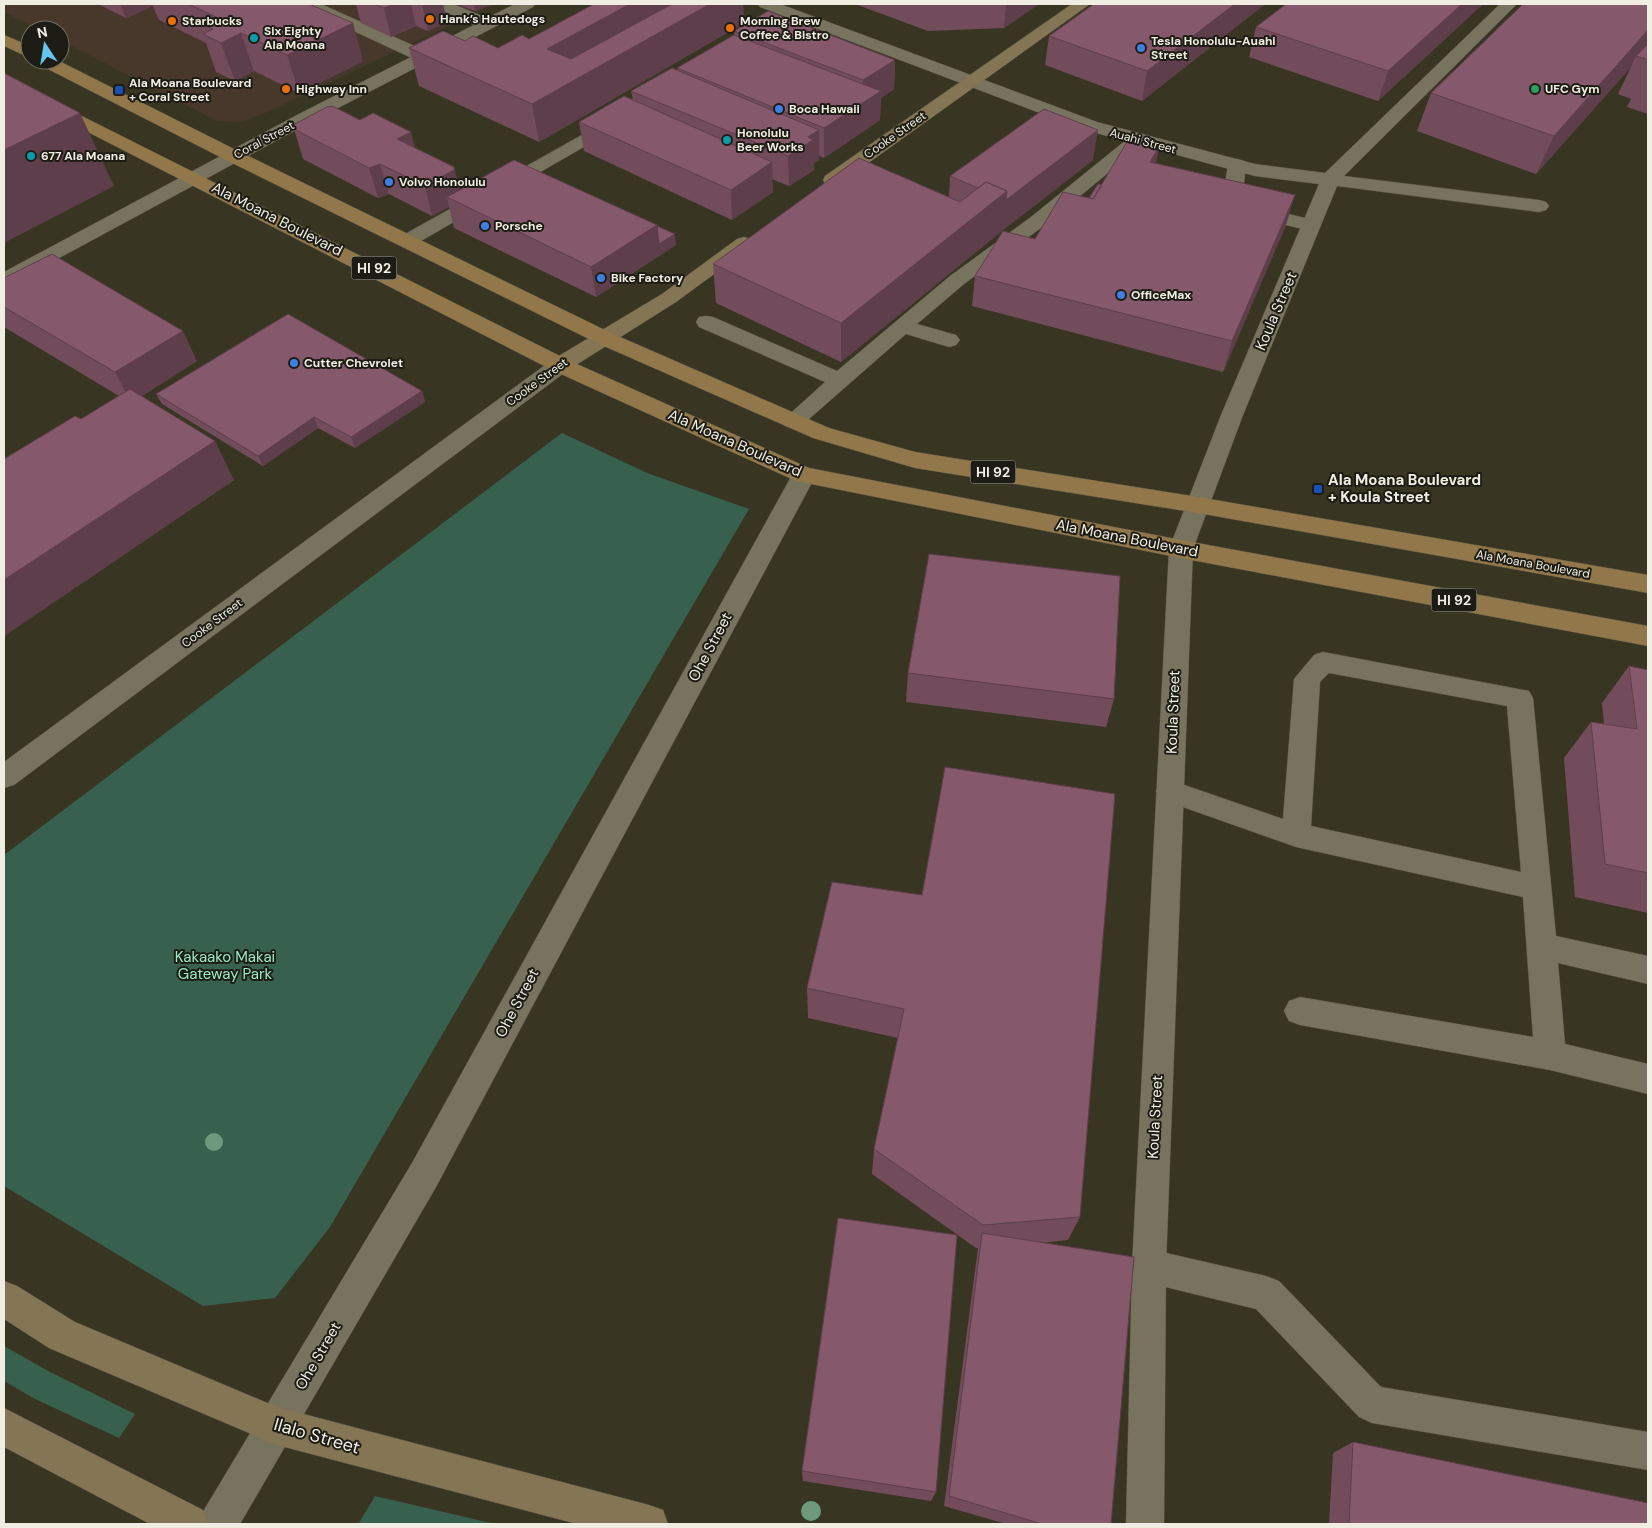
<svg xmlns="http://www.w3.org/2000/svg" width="1652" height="1528" font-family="'DM Sans',sans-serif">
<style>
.commercial{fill:#48382c}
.green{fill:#38604e}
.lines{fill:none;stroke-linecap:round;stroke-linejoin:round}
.lane-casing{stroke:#555343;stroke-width:1}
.street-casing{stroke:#555343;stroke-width:1}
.secondary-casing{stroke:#555343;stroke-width:1}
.primary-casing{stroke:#555343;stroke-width:1}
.lane{fill:#77735f;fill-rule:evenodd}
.street{fill:#77735f;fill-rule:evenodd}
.secondary{fill:#847554;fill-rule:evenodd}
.primary{fill:#917749;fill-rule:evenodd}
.tree{fill:#6d9a7c}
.wall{fill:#734c5c}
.shaded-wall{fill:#5e3e4b}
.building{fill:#86586b;stroke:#5e3e4b}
.food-dot{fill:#e8710a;stroke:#1d1c14;stroke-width:2}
.culture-dot{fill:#0f9aa8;stroke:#1d1c14;stroke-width:2}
.shop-dot{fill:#3f7fe0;stroke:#1d1c14;stroke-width:2}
.leisure-dot{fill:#2e9e5b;stroke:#1d1c14;stroke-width:2}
.transit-dot{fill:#1a4fb4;stroke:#1d1c14;stroke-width:2}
.labels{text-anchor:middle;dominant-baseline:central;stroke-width:4;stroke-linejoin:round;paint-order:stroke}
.far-poi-label{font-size:12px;font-weight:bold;fill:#f0eee2;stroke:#1d1c14;text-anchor:start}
.far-street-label{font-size:12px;fill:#f0eee2;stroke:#1d1c14}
.shield{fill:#1d1c14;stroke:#b1afa4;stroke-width:1}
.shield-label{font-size:14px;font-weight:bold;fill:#f0eee2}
.street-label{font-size:15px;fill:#f0eee2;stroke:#1d1c14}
.poi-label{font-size:15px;font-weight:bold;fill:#f0eee2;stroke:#1d1c14;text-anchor:start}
.park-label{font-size:15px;fill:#98ecc6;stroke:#1d1c14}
.near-street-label{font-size:18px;fill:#f0eee2;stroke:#1d1c14}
</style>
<rect width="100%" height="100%" fill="#383522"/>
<path class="commercial" d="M4,4H495L263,114L240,122L217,121L60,40V30H40L4,12Z"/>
<path class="green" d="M562,433L647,473L749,509L330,1227L275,1298L203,1306L4,1186V855Z
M4,1346L50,1372L135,1414L119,1438L35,1399L4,1381Z
M375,1496L495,1524L359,1523Z"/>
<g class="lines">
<g class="lane-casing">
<path id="lane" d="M300,4H321L430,53L432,57L430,61H418L302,7Z
M1137,135L1143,136L1146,140L1143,144L1045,225L964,284L917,324L956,335L960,340L956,345L949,347L906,334L801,426L793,428L785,426L782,421L825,382L699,327L696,322L699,317L706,316L713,317L837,371L950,276L1031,217L1131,136Z
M1237,159L1244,161L1246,165L1242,201L1245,204L1318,221L1321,225L1318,229L1311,231L1231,212L1222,202L1228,165L1230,161Z
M1323,652L1529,691L1533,698L1556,936L1648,956V984L1558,963L1565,1044L1648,1064V1094L1550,1070L1300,1025L1289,1021L1284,1011L1289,1001L1300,997L1533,1037L1523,897L1296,847L1160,799L1156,791L1160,783L1170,780L1283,819L1294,679L1314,655ZM1329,673L1507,706L1521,872L1311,826L1320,682Z
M1149,1249L1266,1276L1279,1281L1381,1387L1648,1432V1470L1372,1423L1359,1417L1256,1309L1149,1283L1137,1278L1132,1266L1137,1254Z"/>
</g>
<g class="street-casing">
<path id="street" d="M432,4H453L487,18L515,4H535L533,7L309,123L11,284L4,286V272L297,115L474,25L434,7Z
M758,4H780L1097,122L1255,164L1325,173L1500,4H1517L1344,176L1539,200L1546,202L1549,206L1546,210L1539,212L1337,186L1243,415L1193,549L1166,1266L1164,1524H1126L1132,1266L1169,549L1221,415L1319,184L1255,176L1085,130L760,7Z
M614,117L620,118L623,122L620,126L414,245H400L397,241L400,237Z
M560,358L568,360L571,365L568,370L14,785L4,788V762L552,360Z
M804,467L812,469L816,475L436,1187L240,1524H199L204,1510L412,1163L792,475L796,469Z"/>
</g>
<g class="secondary-casing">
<path id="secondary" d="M1072,4H1090L839,184H825L823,180L825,176Z
M744,237L751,239L754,243L751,247L676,302L568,370L560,372L552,370L549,365L552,360L662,294L737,239Z
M4,1281L17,1286L75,1322L277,1407L649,1505L663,1510L668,1524H577L277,1445L49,1348L4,1319Z
M4,1408L203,1510L208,1524H150L4,1447Z"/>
</g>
<g class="primary-casing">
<path id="primary" d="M4,35L30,46V58L4,46Z
M35,60H57L240,152L611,333L829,428L915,452L1198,497L1648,575V593L1198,513L915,468L813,438L597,343L226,160L38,64Z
M4,77L568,360L809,468L1181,540L1648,626V646L1181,558L796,481L552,370L4,89Z"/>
</g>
<use href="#lane" class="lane"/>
<use href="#street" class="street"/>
<use href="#secondary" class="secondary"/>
<use href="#primary" class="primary"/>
</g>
<g class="tree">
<circle cx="214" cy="1142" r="9"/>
<circle cx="811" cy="1511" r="10"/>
</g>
<path class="wall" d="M98,4H309L363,61L299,93L254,71L235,81L216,72L206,43L159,20L153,6L126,18Z
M356,4H443L447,22L428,31L416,26L391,37L361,23Z
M457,4H491L475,11Z
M594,4H743L744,23L539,142L419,86L409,48L465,41L498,48L529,39Z
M855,4H1039L1004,28L928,31Z
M1094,4H1265L1142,101L1045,65L1049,36Z
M1483,4L1378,101L1249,57L1256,27Z
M1648,4V114L1627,107L1631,99L1618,94L1631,67L1536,174L1417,131L1431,93Z
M734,31L895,60L894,89L881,98L880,120L824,158L819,156V160L814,163V170L789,186L772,179L773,192L732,220L584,151L579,122L633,100L631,91L678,71L677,68L734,35Z
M294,129L415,148L460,190L657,225V226L676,245L596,297L454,228L449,207L432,216L389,194L378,198L303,159Z
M1159,147L1156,163L1286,225L1223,372L972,306L975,276L1035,239L1089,198L1102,185Z
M1093,160L1003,230L841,362L716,303L713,264L949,197L950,176Z
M4,278L197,361L142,396L234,480L4,636L81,419L119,396L4,327Z
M422,391L425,402L355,448L318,428L263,466L162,404L156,394Z
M1629,666L1648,670V913L1575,897L1564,758L1591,722L1604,724L1602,703Z
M908,673L1114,699L1106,727L906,702Z
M832,882L1080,1217L1068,1240L1042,1243L1111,1524H1006L944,1506L978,1248H976L872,1174L874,1149L898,1038L808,1018L807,988Z
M1353,1442L1648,1524H1329L1333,1453Z
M802,1471L936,1492L931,1501L803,1481Z"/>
<path class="shaded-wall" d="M120,4H152L153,6L126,18Z
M394,4H411L416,26L391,37L384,8Z
M422,4H443L447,22L428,31Z
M474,4H491L475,11Z
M630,4H698L553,87L547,49Z
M710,4H743L744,23L539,142L532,104Z
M1006,4H1039L1004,28Z
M1235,4H1265L1142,101L1147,71Z
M1462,4H1483L1378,101L1388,71Z
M353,23L363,61L299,93L287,55Z
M1648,30V47L1636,56L1631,67L1536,174L1554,136Z
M241,33L254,71L235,81L221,43Z
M895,60L894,89L881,98L880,120L824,158V128L863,103V80Z
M80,113L114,186L4,243V150Z
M819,130V160L814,163V170L789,186L788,156L808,137Z
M1098,130L1093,160L1003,230L841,362V323L1007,191Z
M411,132L419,161L397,139Z
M1159,147L1153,177L1150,162Z
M772,162L773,192L732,220L731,190Z
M380,164L389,194L378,198L369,168Z
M454,167L462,197H447L449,207L432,216L425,186Z
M1295,195L1286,225L1223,372L1232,341Z
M657,225L659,244L675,234L676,245L596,297L591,267Z
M183,331L197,361L131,403L115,372Z
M422,391L425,402L355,448L351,437Z
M314,417L318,428L263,466L258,456Z
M215,441L234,480L4,636V580Z"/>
<path class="building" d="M188,4H309L353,23L287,55L241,33L221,43L203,34L213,29L203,25L218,18Z
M374,4H394L384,8Z
M594,4H630L547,49L571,59L672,4H710L532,104L409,48L443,31L465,41L473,36L498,48L522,35L529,39Z
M1094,4H1235L1147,71L1049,36Z
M1286,4H1462L1388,71L1256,27Z
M1523,4H1648V30L1554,136L1431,93Z
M768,11L895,60L863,80L734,31Z
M734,35L881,91L824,128L677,68Z
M1648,44V60L1636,56Z
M672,68L819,130L808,137L813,140L788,156L631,91Z
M4,73L80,113L4,150Z
M624,96L772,162L731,190L579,122Z
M332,106L360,120L373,113L411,132L397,139L454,167V170L425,186L380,164L369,168L294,129L293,125L327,107Z
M1044,109L1098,130L1006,200L1007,191L986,182L978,188L950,176Z
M1128,140L1159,147L1150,162L1295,195L1232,341L975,276L1003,231L1035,239L1063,192L1093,199Z
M859,158L960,202L986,182L1007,191L841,323L713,264Z
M514,160L657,225L591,267L447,197Z
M1098,184L1102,185L1093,199L1089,198Z
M657,226L675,234L659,244Z
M52,254L183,331L115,372L4,307V278Z
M288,314L422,391L351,437L314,417L258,456L156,394Z
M130,389L215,441L4,580V459L75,416L81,419Z
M929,554L1120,576L1114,699L908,673Z
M1629,666L1648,670V873L1605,864L1591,722L1637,729Z
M945,767L1115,794L1080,1217L983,1225L874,1149L904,1009L807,988L832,882L922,895Z
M838,1218L957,1235L936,1492L802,1471Z
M982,1233L1134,1257L1111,1524H1042L949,1496Z
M1353,1442L1648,1503V1524H1349Z"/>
<g class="food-dot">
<circle cx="430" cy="19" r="5"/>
<circle cx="172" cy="21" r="5"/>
<circle cx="730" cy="28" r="5"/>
<circle cx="286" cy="89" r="5"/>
</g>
<g class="culture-dot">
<circle cx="254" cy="38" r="5"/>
<circle cx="727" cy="140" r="5"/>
<circle cx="31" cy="156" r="5"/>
</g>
<g class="shop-dot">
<circle cx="1141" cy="48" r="5"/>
<circle cx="779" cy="109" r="5"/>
<circle cx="389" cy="182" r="5"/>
<circle cx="485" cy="226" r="5"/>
<circle cx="601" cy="278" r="5"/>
<circle cx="1121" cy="295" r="5"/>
<circle cx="294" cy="363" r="5"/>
</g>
<circle class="leisure-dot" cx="1535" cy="89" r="5"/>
<g class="transit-dot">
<rect x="114" y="85" width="10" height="10" rx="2.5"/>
<rect x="1313" y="484" width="10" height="10" rx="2.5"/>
</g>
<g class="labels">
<g class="far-poi-label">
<text x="440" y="19">Hank’s Hautedogs</text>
<text x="182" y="21">Starbucks</text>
<text x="740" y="21">Morning Brew<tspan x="740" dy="14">Coffee &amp; Bistro</tspan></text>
<text x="264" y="31">Six Eighty<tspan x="264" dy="14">Ala Moana</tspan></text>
<text x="1151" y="41">Tesla Honolulu-Auahi<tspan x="1151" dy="14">Street</tspan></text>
<text x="129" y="83">Ala Moana Boulevard<tspan x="129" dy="14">+ Coral Street</tspan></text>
<text x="296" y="89">Highway Inn</text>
<text x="1545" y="89">UFC Gym</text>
<text x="789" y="109">Boca Hawaii</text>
<text x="737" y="133">Honolulu<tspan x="737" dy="14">Beer Works</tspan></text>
<text x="41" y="156">677 Ala Moana</text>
<text x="399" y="182">Volvo Honolulu</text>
<text x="495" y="226">Porsche</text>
<text x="611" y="278">Bike Factory</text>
<text x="1131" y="295">OfficeMax</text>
<text x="304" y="363">Cutter Chevrolet</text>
</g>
<g class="far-street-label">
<text transform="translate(895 135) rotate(-35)">Cooke Street</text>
<text transform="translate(264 140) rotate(-28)">Coral Street</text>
<text transform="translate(1143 141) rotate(15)">Auahi Street</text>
<text transform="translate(537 382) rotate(-36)">Cooke Street</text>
<text transform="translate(1533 564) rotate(10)">Ala Moana Boulevard</text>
<text transform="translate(212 623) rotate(-37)">Cooke Street</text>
</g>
<g class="shield">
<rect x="351.5" y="256.5" width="45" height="23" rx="4"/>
<rect x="970.5" y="460.5" width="45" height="23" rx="4"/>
<rect x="1431.5" y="588.5" width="45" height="23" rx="4"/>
</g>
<g class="shield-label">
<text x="374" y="268">HI 92</text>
<text x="993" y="472">HI 92</text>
<text x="1454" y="600">HI 92</text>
</g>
<g class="street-label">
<text transform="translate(277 219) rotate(27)">Ala Moana Boulevard</text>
<text transform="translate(1276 311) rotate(-67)">Koula Street</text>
<text transform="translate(735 443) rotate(24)">Ala Moana Boulevard</text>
<text transform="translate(1127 538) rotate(11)">Ala Moana Boulevard</text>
<text transform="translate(710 647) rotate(-62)">Ohe Street</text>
<text transform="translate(1173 712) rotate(-88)">Koula Street</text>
<text transform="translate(517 1003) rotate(-62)">Ohe Street</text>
<text transform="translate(1155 1117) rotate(-87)">Koula Street</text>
<text transform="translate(318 1356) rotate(-60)">Ohe Street</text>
</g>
<g class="poi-label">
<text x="1328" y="480">Ala Moana Boulevard<tspan x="1328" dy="17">+ Koula Street</tspan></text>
</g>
<g class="park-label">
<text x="225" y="957">Kakaako Makai<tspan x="225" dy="17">Gateway Park</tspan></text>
</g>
<g class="near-street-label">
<text transform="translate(317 1436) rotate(16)">Ilalo Street</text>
</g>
</g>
<rect width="1652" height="1528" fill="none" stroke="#f0eee2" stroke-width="10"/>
<g transform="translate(45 45) rotate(348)"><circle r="24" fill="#1d1c14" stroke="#717066"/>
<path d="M0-4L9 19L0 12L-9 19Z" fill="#65c5ee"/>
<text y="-8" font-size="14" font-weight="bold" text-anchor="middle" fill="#f0eee2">N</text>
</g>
</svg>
